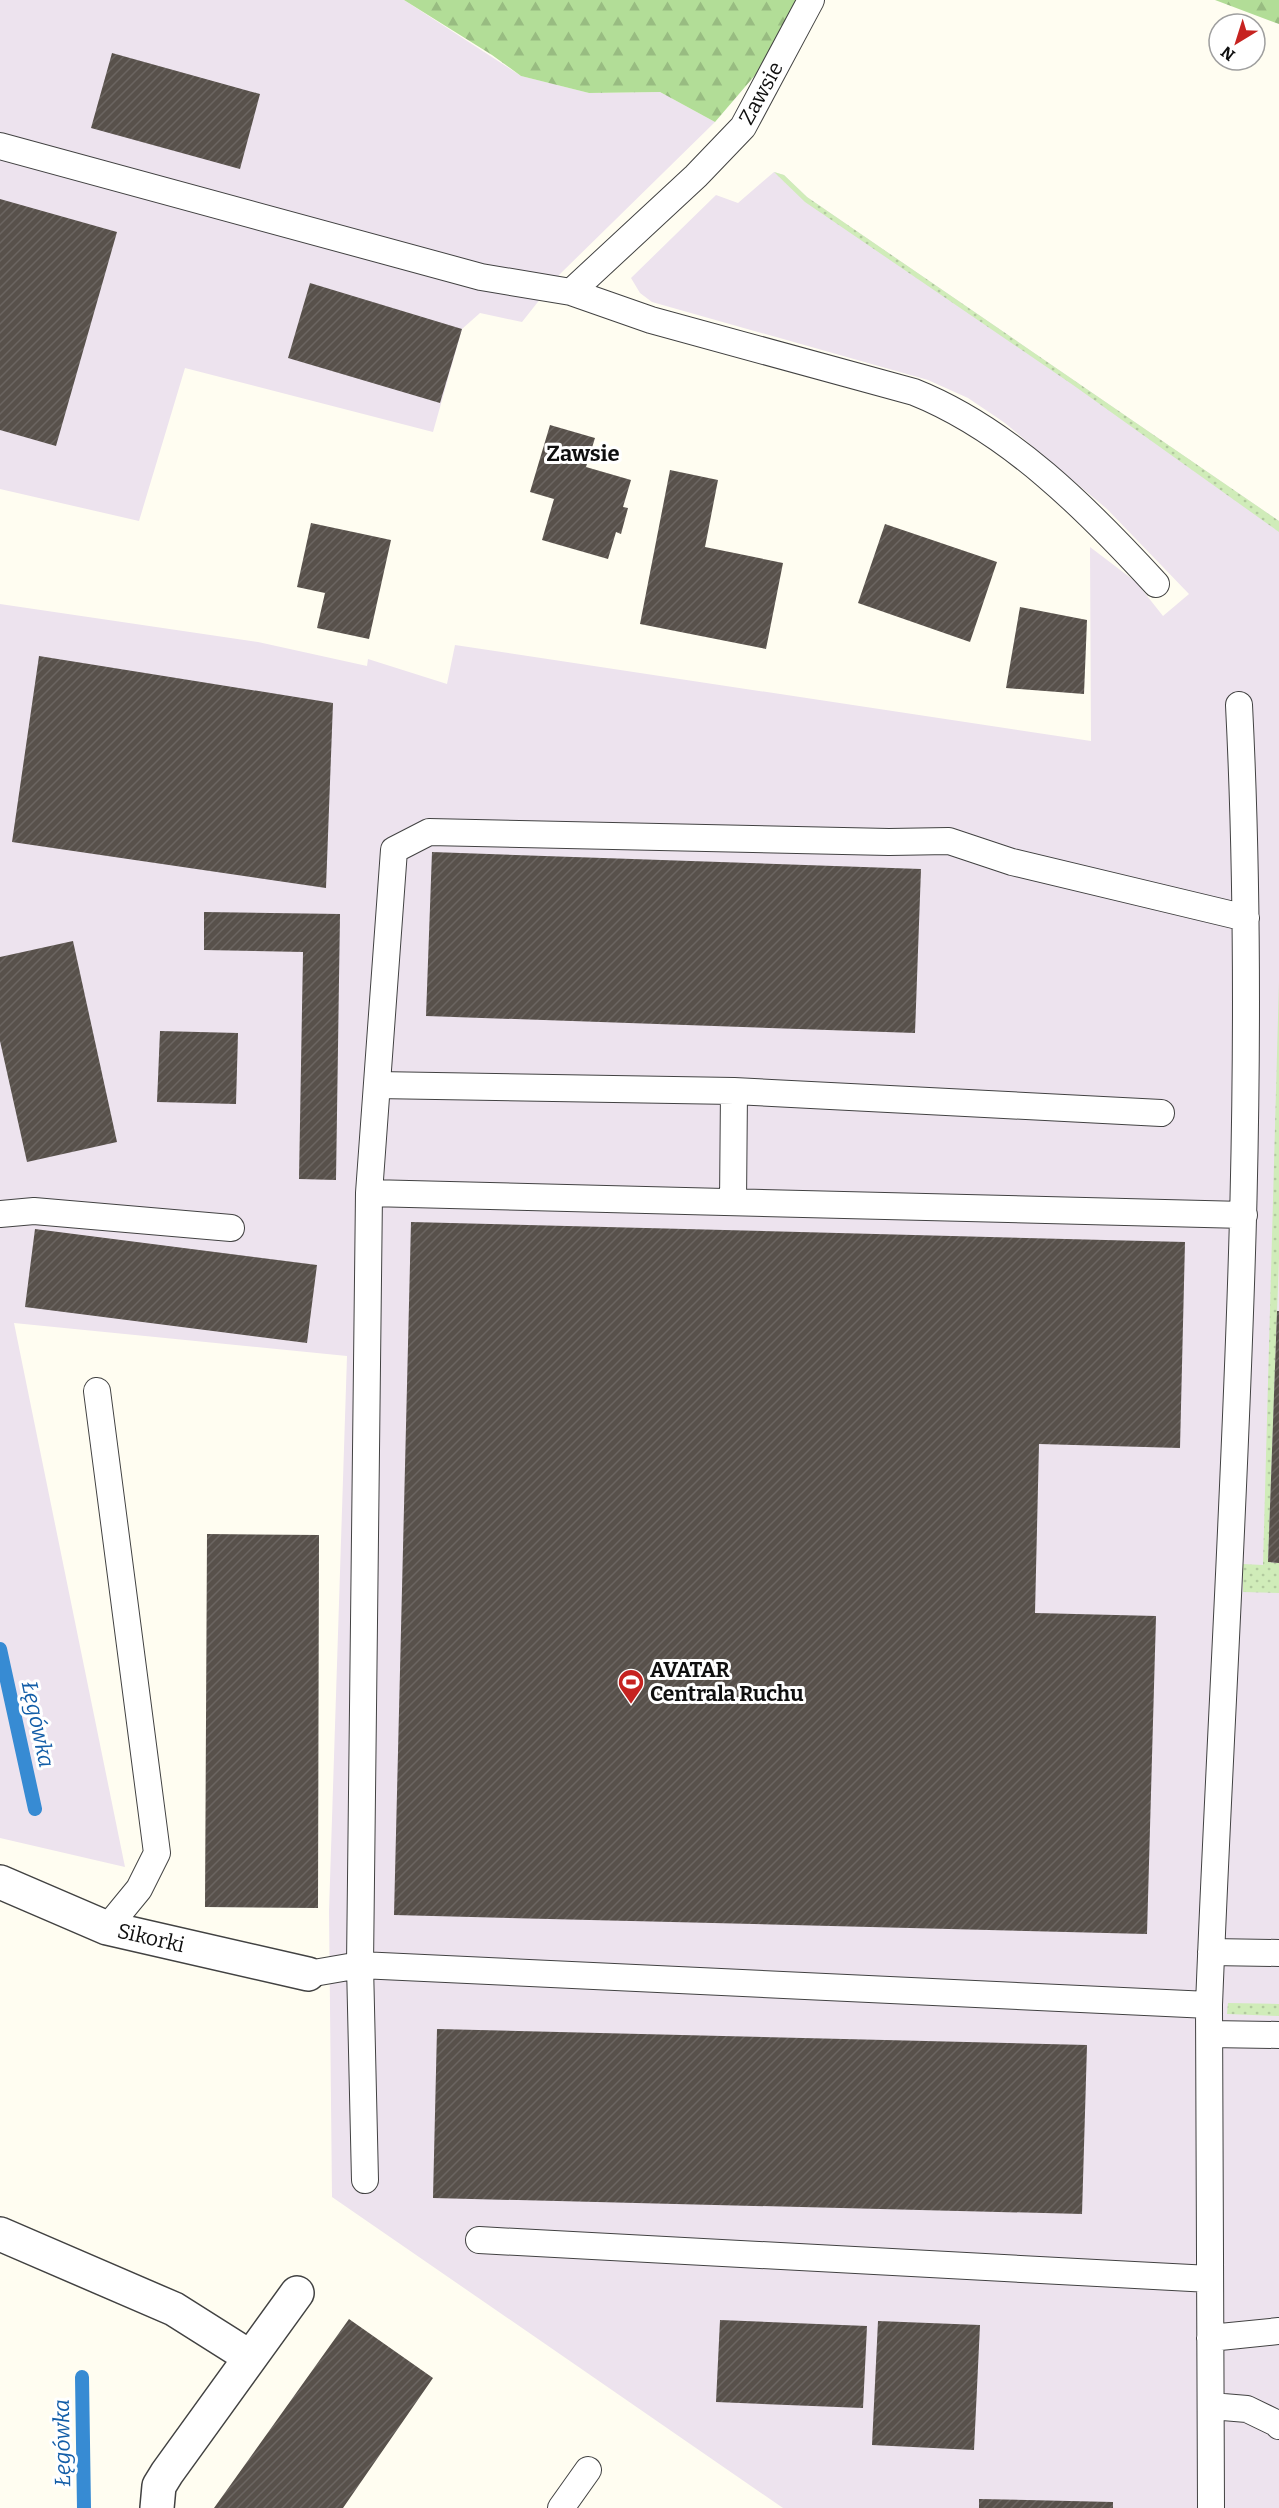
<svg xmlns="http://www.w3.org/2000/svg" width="1279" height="2508" font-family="Bitter,serif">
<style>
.industrial{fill:#ede3ee}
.grass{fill:url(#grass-dots)}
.forest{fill:url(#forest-firs)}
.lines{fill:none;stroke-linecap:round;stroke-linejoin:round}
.stream{stroke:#378bd3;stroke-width:14}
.building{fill:url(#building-hatch)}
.lane-casing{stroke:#424242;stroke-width:28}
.street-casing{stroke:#424242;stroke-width:36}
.lane{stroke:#fff;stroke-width:26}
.street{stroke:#fff;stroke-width:33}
.labels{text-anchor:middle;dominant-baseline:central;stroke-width:6;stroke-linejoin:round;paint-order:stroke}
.street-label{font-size:21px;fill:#0f0f0f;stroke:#fff}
.poi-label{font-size:21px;font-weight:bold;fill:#0f0f0f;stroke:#fff;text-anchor:start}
.neighbourhood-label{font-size:22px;font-weight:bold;fill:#0f0f0f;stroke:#fff}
.water-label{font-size:22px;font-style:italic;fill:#125da7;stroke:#fff}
</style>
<defs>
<pattern id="grass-dots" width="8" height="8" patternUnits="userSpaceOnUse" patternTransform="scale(1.5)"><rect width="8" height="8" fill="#d0ecb9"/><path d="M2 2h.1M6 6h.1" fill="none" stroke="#b1c99e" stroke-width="1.8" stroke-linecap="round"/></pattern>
<pattern id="forest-firs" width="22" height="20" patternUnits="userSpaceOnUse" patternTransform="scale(1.5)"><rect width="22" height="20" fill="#b2dd97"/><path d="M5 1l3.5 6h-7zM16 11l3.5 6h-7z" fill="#98bc81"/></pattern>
<pattern id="building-hatch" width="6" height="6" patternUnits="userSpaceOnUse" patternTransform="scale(1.5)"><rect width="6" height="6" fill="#58514b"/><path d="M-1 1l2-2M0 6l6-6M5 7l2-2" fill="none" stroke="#6b6561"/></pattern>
</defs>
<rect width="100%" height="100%" fill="#fffdf1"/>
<path class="industrial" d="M0,0H404L521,76L589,93L660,92L715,122L560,274L522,322L480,313L462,329L433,432L185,368L139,521L0,489Z
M774,172L784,175L807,197L1279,521V2508H783L332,2197L329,1911L347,1356L14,1323L125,1867L0,1838V604L258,642L367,666L368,659L447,684L455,645L1091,741L1090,547L1136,582L1163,616L1189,594L1107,509L1005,423L968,398L928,380L652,302L640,293L631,278L716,195L738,203Z"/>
<path class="grass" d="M774,172L784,175L807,197L1279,521V532L1073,385L805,202Z
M1279,981V1258L1268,1562L1279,1563V1593L1243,1592V1564L1263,1565Z
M1228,2003L1279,2004V2016L1227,2014Z"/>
<path class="forest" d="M404,0H797L769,59L715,122L660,92L589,93L521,76L492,55Z
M1215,0H1279V24Z"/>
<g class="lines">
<path class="stream" d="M0,1649L35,1809
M82,2377L84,2508"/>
</g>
<path class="building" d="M112,53L260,94L240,169L91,128Z
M0,199L117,232L56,446L0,430Z
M310,283L462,329L440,403L288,358Z
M550,425L595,438L586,467L631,480L623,507L628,508L621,534L616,532L608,559L542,540L554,499L530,492Z
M670,470L718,480L705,547L783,563L766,649L640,624Z
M311,523L391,540L369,639L317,628L325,593L297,587Z
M885,524L997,562L970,642L858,603Z
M1020,607L1087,620L1084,694L1006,688Z
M39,656L333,703L326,888L12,842Z
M432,852L921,869L915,1033L426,1016Z
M204,912L340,914L336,1180L299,1179L303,952L204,950Z
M73,941L117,1142L27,1162L0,1041V957Z
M160,1031L238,1033L236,1104L157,1102Z
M411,1222L1185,1242L1180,1448L1039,1444L1035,1613L1156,1616L1147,1934L394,1915Z
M35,1229L317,1265L307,1343L25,1307Z
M1277,1311H1279V1563L1268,1562Z
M207,1534L319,1535L318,1908L205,1907Z
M437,2029L1087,2045L1082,2214L433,2198Z
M349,2319L433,2378L343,2508H214Z
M720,2320L867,2326L863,2408L716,2402Z
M878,2321L980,2325L974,2450L872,2445Z
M979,2499L1113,2502V2508H979Z"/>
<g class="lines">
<g class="lane-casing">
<path id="lane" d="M0,146L481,277L571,292L651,320L914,392C1009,430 1088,510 1156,584
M571,292L696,176L743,127L811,0
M377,1085L734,1091L1161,1113
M369,1193L1244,1215
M733,1202L734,1091
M0,1214L34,1211L231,1228
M97,1391L157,1853L139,1889L107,1928
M1211,1952L1279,1953
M308,1974L360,1965L1209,2005L1211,2508
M1209,2005C1226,1572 1261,1138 1239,705
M1210,2034L1279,2035
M365,2180L360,1965L369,1193L394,850L429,832L889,842L949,841L1012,862L1246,918
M479,2240L1210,2279
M1210,2338L1279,2331
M1211,2406L1247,2409L1276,2423L1279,2426
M561,2508L588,2470"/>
</g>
<g class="street-casing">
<path id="street" d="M0,1882L107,1928L308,1974
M0,2234L174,2309L250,2357
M157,2508L159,2486L167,2473L297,2293"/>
</g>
<use href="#lane" class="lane"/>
<use href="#street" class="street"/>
</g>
<defs>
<g id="stadium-pin" transform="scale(1.35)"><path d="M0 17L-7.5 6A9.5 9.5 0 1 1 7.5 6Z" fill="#c62320" stroke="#fff"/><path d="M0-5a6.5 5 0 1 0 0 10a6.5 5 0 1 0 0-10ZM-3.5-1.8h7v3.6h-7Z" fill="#fff"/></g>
</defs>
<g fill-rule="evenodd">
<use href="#stadium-pin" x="631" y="1682"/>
</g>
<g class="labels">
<g class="street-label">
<text transform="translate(761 93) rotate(-61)">Zawsie</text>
<text transform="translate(151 1938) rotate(13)">Sikorki</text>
</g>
<g class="poi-label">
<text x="650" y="1670">AVATAR<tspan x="650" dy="24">Centrala Ruchu</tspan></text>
</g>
<g class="neighbourhood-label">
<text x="583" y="453">Zawsie</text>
</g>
<g class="water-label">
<text transform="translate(38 1724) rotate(78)">Łęgówka</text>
<text transform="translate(62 2443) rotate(-91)">Łęgówka</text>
</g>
</g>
<g transform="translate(1237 42) rotate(218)"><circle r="28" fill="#ffffff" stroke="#9f9f9f" stroke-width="1.5"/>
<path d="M0-4.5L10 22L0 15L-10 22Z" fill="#c62320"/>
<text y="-9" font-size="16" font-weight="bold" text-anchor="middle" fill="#0f0f0f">N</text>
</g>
</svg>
